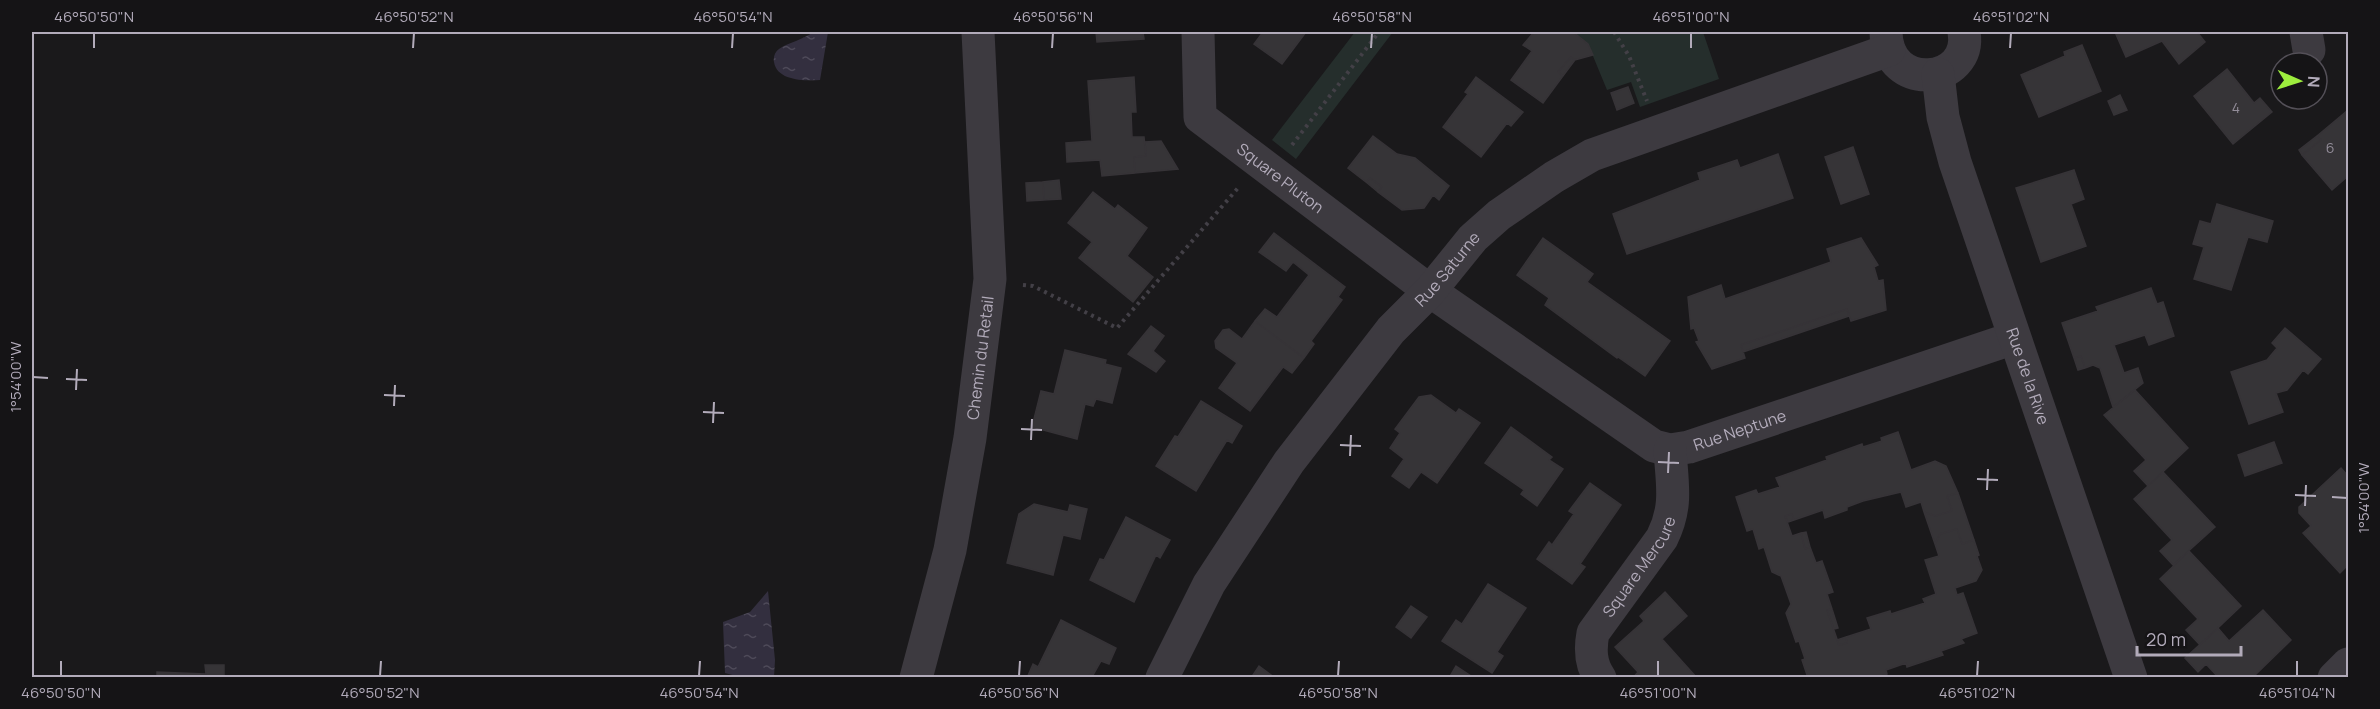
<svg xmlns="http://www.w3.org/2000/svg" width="2380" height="709" font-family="Manrope,sans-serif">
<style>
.park{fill:#252e2c}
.water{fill:url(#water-ripples)}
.building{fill:#363437;stroke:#363337;stroke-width:1.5}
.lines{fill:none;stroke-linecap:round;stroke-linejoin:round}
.path{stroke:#434047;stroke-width:4;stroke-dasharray:3 4.5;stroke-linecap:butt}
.minor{stroke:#3d3a40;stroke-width:33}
.ticks{fill:none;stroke:#b2abba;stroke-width:2}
.labels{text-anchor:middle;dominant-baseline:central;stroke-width:4.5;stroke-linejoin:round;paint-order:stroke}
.number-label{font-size:14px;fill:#938d99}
.street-label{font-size:16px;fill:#b2abba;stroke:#151416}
.neatline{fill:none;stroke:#b2abba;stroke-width:2}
.ticks-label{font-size:15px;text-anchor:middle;fill:#b2abba}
</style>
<defs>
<pattern id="water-ripples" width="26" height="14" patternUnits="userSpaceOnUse" patternTransform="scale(1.5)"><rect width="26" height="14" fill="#332f3f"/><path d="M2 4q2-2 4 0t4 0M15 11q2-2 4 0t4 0" fill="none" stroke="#4e4a59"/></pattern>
</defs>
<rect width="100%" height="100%" fill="#1a191b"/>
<path class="park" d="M1355,32H1393L1296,159L1272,140Z
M1573,32H1703L1719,79L1640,107L1631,82L1607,90L1588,44Z"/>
<path class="water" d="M813,32H828L820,80C805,81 777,81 774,62C773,57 775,52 779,49C789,42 803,40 813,32Z
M768,591L775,660L774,677H740L725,673L723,622L750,612Z"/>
<path class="building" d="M1096,32H1143L1144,39L1097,42Z
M1263,32H1306L1282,64L1254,44Z
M1534,32H1573L1588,44L1593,55L1575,60L1571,57L1558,72L1563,76L1543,103L1511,80L1532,51L1523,45Z
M2115,32H2197L2205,42L2179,64L2162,41L2126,57Z
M2082,45L2101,91L2039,117L2021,75L2065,56L2064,52Z
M1571,57L1575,60L1563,76L1558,72Z
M2227,69L2254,103L2260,98L2272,112L2233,144L2194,96Z
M1134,77L1136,112H1131L1132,137H1144L1146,156L1134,157L1135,173L1102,176L1100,160L1067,162L1066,143L1092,141L1088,81Z
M1476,77L1523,112L1511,126L1507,123L1481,157L1443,127L1468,94L1465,92Z
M1628,87L1634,103L1617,110L1611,93Z
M2120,95L2127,110L2114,115L2108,101Z
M2348,110V176L2332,190L2302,155L2321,140L2317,136Z
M1373,136L1397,154L1415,158L1449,186L1439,200L1433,195L1424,208L1402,210L1378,192L1382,187L1370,178L1366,182L1348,168Z
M2317,136L2321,140L2302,155L2299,150Z
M1161,141L1178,169L1135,173L1134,157L1146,156L1145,142Z
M1853,147L1869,194L1841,204L1825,157Z
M1778,154L1793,198L1627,254L1613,214L1700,180L1698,173L1737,160L1740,168Z
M2074,170L2084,199L2071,204L2086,246L2041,262L2016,188Z
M1370,178L1382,187L1378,192L1366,182Z
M1059,180L1061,199L1044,200L1043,182Z
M1043,182L1044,200L1027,201L1026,183Z
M1093,192L1115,209L1118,205L1147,228L1127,256L1153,277L1133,302L1079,258L1092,242L1068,223Z
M2217,204L2273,221L2267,242L2248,237L2231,290L2194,279L2204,247L2193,244L2200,221L2211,224Z
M1274,233L1345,287L1338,297L1342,300L1311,341L1314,344L1304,358L1255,321L1265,309L1277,317L1309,275L1293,262L1286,271L1259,252Z
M1543,238L1593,274L1587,282L1670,341L1645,376L1618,357L1617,358L1545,305L1549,298L1517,275Z
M1861,238L1878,265L1874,267L1878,281L1883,280L1886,310L1851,321L1847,309L1741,345L1745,358L1712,369L1696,342L1699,341L1694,328L1691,329L1688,297L1721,285L1725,299L1831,262L1827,249Z
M2151,288L2157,304L2163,302L2174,336L2149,345L2145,335L2114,345L2124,373L2138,368L2143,383L2113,407L2100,368L2093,365L2085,368L2081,356L2074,358L2062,323L2098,311L2096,307Z
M1847,309L1849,316L1743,352L1741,345Z
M1255,321L1304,358L1292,373L1283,367L1250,411L1219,388L1237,363L1216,348L1215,341L1223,330L1229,329L1242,339Z
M1151,326L1164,336L1153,351L1165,361L1156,372L1128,354Z
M2285,328L2321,359L2308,374L2303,370L2287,390L2276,393L2283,412L2249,424L2231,372L2267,360L2277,348L2272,343Z
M1065,350L1106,360L1105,364L1121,368L1112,403L1096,399L1093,406L1085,404L1077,439L1032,427L1041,391L1054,394Z
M2081,356L2085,368L2078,370L2074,358Z
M2135,390L2188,448L2148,486L2134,471L2146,460L2104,415Z
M1431,395L1456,413L1459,409L1480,423L1437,483L1421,472L1409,488L1392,476L1404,459L1390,448L1400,433L1395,429L1419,397Z
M1201,401L1242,426L1232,443L1227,440L1196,491L1156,466L1175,436L1178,437Z
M1511,427L1552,457L1549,460L1563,469L1537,506L1521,494L1524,490L1485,463Z
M1898,432L1911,470L1935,461L1946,466L1958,493L1947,496L1952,511L1935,516L1924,512L1921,502L1906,507L1901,492L1863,501L1847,507V510L1825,518L1823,510L1794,520L1792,514L1785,516L1792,536L1801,533L1805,549L1810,547L1816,563L1822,561L1833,592L1827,594L1832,609L1827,610L1839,645L1847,643L1846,637L1871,629L1867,618L1890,611L1891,614L1925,603L1923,599L1936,594L1925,560L1939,556L1935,544L1940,534L1957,529L1962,544L1974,540L1979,555L1977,556L1982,570L1976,581L1955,588L1957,595L1963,593L1977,633L1961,639L1964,643L1941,651L1943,655L1907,667L1906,663L1886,670L1887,674L1877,678H1852L1851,675L1845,678H1808L1802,660L1805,659L1799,641L1796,642L1786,613L1791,604L1781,576L1772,572L1764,547L1759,549L1753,529L1747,531L1736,497L1756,490L1758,494L1780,487L1776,478L1827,460L1826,457L1862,444L1863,447L1882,441L1881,438Z
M2274,442L2282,463L2245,476L2238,455Z
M2341,468L2348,476V565L2340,573L2303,533L2311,526L2299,513V507Z
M2163,472L2215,527L2173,565L2160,551L2172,540L2134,499Z
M1590,483L1621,505L1580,564L1585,567L1572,584L1537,559L1549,542L1552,545L1574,514L1569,511Z
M1958,493L1974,540L1962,544L1957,529L1940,534L1935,544L1924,512L1935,516L1952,511L1947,496Z
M1034,504L1068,512L1070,505L1087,509L1080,539L1063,535L1053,575L1007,563L1019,514Z
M1792,514L1794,520L1788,522L1785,516Z
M1126,517L1170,540L1160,558L1156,555L1134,602L1090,580L1100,559L1104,560Z
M1806,532L1810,547L1805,549L1801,533Z
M2189,551L2241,606L2200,645L2186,630L2198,619L2160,579Z
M1488,584L1526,608L1497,652L1503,656L1492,673L1442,641L1456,620L1462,624Z
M1665,592L1687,616L1662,639L1697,678H1633L1638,672L1615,647L1644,621L1640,616Z
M1411,606L1427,617L1411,638L1396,627Z
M1832,609L1838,628L1834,629L1827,610Z
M2263,610L2291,640L2252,678H2219L2206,664L2198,672L2185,658L2218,628L2229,641Z
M1061,620L1116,648L1109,664L1101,661L1093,675L1090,674L1088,678H1027L1033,664L1038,667Z
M1846,637L1847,643L1839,645L1837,640Z
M205,665H224V678H157V672L206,674Z
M1259,666L1275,678H1251Z
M1456,666L1474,678H1449Z"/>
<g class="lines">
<path class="path" d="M1614,32L1629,56L1647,101
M1292,145L1379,32
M1023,285L1033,286L1117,328L1238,188"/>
<g class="minor">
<path id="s1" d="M1198,32L1200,117L1430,291L1654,446L1670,450L1689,447L2014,338"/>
<path d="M1886,32C1887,94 1973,84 1964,32"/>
<path d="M2306,32L2309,50"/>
<path id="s2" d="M1938,74L1943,117L1955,162L2131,678"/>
<path id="s3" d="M916,678L950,550L970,438L990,279L978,32"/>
<path id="s4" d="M1162,678L1209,584L1289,462L1391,330L1430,291L1473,238L1499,215L1554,177L1592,155L1889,50"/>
<path id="s5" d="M1600,678C1590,664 1590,649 1593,633L1662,538C1678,506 1672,484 1670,450"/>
<path d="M2334,678L2348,664"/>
</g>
</g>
<path class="ticks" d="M94,48V33M413,48L414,33M732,48L733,33M1052,48L1053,33M1371,48L1372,33M1691,48V33M2010,48L2011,33M33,377L48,378M66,379L87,380M76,390L77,369M384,395L405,396M394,406L395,385M703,412L724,413M713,423L714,402M1021,429L1042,430M1031,440L1032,419M1340,445L1361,446M1350,456L1351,435M1658,462L1679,463M1668,473L1669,452M1977,479L1998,480M1987,490L1988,469M2295,495L2316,496M2332,497L2347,498M2305,506L2306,485M61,676V661M380,676L381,661M699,676L700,661M1019,676L1020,661M1338,676L1339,661M1658,676V661M1977,676L1978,661M2297,676V661"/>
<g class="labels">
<g class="number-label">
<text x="2236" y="107">4</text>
<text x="2330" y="147">6</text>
</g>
<g class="street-label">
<text stroke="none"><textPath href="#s1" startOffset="186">Square Pluton</textPath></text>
<text stroke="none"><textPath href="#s4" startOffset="501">Rue Saturne</textPath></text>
<text stroke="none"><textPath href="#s3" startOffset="327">Chemin du Retail</textPath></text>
<text stroke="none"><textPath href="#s2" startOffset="316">Rue de la Rive</textPath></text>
<text stroke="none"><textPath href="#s1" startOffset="735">Rue Neptune</textPath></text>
<text stroke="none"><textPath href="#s5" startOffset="128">Square Mercure</textPath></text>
</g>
</g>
<rect width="2380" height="709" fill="none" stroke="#151416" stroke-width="66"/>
<g transform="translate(2299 81) rotate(93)"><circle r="28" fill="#151416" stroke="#545058" stroke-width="1.5"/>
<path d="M0-4.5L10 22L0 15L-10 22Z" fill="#9ded3e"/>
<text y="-9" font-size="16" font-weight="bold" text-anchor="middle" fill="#b2abba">N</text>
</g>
<path d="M2137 646v9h104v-9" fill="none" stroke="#b2abba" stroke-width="3"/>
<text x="2146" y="646" font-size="18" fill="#b2abba" stroke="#151416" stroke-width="4.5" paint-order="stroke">20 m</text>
<rect x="33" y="33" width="2314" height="643" class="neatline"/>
<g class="ticks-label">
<text x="94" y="22">46°50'50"N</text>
<text x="414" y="22">46°50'52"N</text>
<text x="733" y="22">46°50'54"N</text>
<text x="1053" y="22">46°50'56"N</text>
<text x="1372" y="22">46°50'58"N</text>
<text x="1691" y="22">46°51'00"N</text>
<text x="2011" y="22">46°51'02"N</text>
<text transform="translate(16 377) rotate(-90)" y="5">1°54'00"W</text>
<text transform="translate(2364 498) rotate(-90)" y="5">1°54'00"W</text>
<text x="61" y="698">46°50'50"N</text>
<text x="380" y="698">46°50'52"N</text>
<text x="699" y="698">46°50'54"N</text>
<text x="1019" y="698">46°50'56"N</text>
<text x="1338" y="698">46°50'58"N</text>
<text x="1658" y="698">46°51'00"N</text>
<text x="1977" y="698">46°51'02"N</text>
<text x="2297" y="698">46°51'04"N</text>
</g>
</svg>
